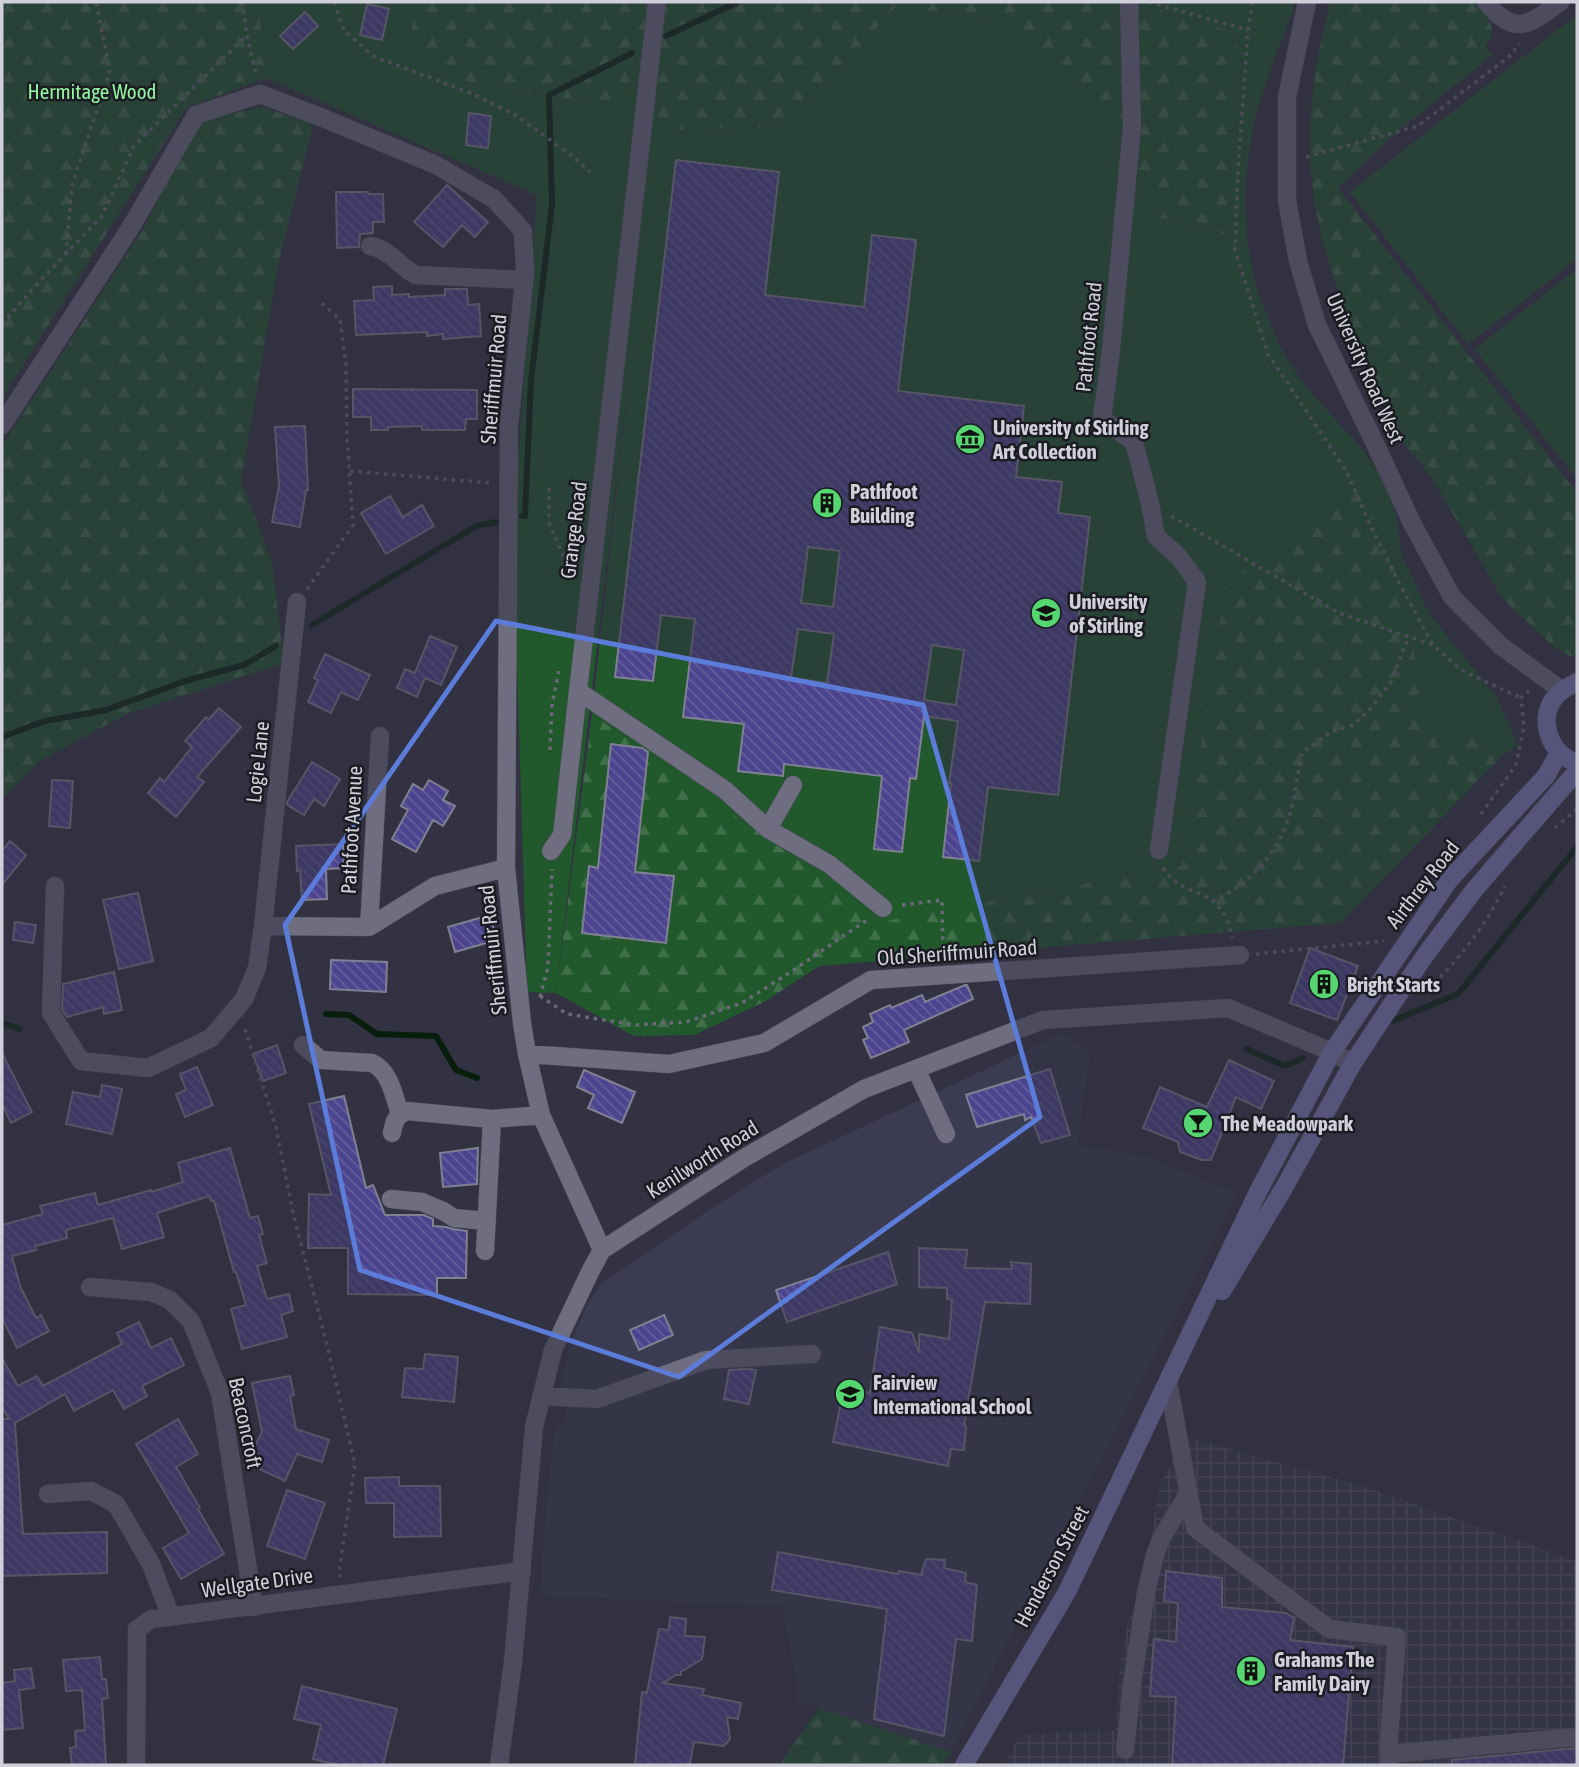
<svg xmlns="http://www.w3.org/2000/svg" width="1579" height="1767" font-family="'Asap Condensed',sans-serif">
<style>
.built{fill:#3b3b51}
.industrial{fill:url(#industrial-grid)}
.grass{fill:#21582c}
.forest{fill:url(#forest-firs)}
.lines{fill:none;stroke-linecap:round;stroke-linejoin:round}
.stream{stroke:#061e0b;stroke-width:6}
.building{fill:url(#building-back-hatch);stroke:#808093;stroke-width:2;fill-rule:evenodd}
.minor-casing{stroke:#4d4d5a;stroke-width:19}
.major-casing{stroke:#4d4d5a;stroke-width:19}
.path{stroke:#6a6a78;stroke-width:3.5;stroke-dasharray:3.5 5;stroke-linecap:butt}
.minor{stroke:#6e6e80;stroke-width:18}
.major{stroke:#837fbe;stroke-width:18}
.marked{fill:none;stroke:#5c7cd9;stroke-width:5;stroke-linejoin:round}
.labels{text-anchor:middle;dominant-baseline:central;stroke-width:5;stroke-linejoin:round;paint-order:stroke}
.park-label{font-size:21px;fill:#92f5a1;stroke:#1b1b22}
.street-label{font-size:21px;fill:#d0d0da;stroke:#1b1b22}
.poi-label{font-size:21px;font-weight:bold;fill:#d0d0da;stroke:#1b1b22;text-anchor:start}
</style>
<defs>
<pattern id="industrial-grid" width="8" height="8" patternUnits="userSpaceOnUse" patternTransform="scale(1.75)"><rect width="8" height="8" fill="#3b3b51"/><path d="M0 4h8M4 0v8" fill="none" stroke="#565669"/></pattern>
<pattern id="forest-firs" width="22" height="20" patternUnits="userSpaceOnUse" patternTransform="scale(1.75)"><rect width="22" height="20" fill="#21582c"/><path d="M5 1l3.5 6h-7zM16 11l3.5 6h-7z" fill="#406f4a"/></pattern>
<pattern id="building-back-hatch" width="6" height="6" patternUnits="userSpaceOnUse" patternTransform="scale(1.75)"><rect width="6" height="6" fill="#4c448e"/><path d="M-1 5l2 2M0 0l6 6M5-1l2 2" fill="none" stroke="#655e9d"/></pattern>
</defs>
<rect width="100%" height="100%" fill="#323242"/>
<path class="built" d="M1063,1033L1090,1053L1077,1145L1146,1157L1237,1194L951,1752L796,1700L798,1688L782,1606L540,1596L548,1487L555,1428L557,1425L565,1423L568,1397L560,1386L570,1345L588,1302L601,1284L709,1210L783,1164Z"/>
<path class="industrial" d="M1186,1437L1359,1485L1577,1561V1765H1003L1020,1735L1115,1730L1120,1667L1128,1622L1145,1581L1159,1486Z"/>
<path class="grass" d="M258,2H416L410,41L437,76L656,114L658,130L791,127L896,6L994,19L1025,40L1118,133L1157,217L1227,235L1238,33L1130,2H1294L1293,11L1275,56L1255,116L1247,165L1245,200L1248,246L1256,288L1279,345L1301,380L1319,402L1360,446L1385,482L1396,515L1402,557L1430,615L1496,696L1518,745L1504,754L1427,719L1402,587L1226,583L1182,866L884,921L592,714L633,341L556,993L527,992L513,536L537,195L266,78Z
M1577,15V259L1468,344L1350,192Z
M1577,269V479L1475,349Z"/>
<path class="forest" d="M2,2H258L266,78L186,108L2,398Z
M416,2H1130L1238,33L1227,235L1157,217L1118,133L1025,40L994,19L896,6L791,127L658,130L656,114L437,76L410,41Z
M1330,2H1473C1486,18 1501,27 1485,47L1492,55L1392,136L1338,188L1577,493V656H1570L1554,647L1503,599L1432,478L1406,446L1390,419L1346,317L1322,240L1315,205L1310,166V121L1316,65Z
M262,107L313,124L279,260L241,481L272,562L284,663L127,714L39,761L2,800V446L142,231L200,120Z
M1359,488L1402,587L1427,719L1504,754L1340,923L819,966L764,1002L694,1035L634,1036L556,993L592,714L884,921L1182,866L1226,583Z
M819,1708L951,1752L943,1765H779Z"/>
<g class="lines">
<path class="stream" d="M666,36L738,2
M522,516H525L531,380L552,205L549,95L632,53
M312,625L476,526L496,522
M2,737L45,721L106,710L185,681L244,665L276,646
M326,1014L349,1015L377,1034L436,1036L456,1070L477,1078
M1392,1021L1458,994L1577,847
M2,1023L20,1029
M1247,1049L1285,1066L1303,1058"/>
</g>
<path class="building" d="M367,4L389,9L382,40L360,35Z
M305,12L318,26L293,49L280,36Z
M469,113L491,116L488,148L466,145Z
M676,160L779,172L765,295L864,307L872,235L916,240L898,391L1024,406L1016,477L1062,482L1058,513L1090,517L1058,795L988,787L979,861L943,857L951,783H949L958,721L924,716L916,779L910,778L902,852L874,849L882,776L784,764L783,776L738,771L744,724L683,717L695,619L661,615L653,681L615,677ZM808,547L840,551L833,607L801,603ZM798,629L834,634L827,683L791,678ZM932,645L964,650L956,705L924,700Z
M447,185L488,222L475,237L462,225L443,247L414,222Z
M336,192H368V194H383L384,222H373V233L360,234L359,247L337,248Z
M392,286V295L409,294V297L445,295V289H467L468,305L479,304L481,336L443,339V334L427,336V332L356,335L354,301L374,300L373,287Z
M353,389L477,390V419H466L465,430H422V426L388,427V430H371V417H353Z
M305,426L308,490H306L300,527L272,522L279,486L275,427Z
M390,496L403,517L422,505L434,526L386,554L361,513Z
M430,636L457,647L441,685L425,678L417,697L397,688L405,669L415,673Z
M325,654L370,675L358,700L341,692L331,713L308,702L318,680L314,678Z
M219,708L241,727L197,777L204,782L176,817L148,793L160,778L164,782L192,747L185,741L206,717L209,719Z
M611,744L642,748L648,752L635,872L674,876L666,943L582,933L589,866L598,868Z
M312,762L340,779L324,806L314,799L304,815L287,805V802Z
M52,780L73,781L70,828L49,826Z
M429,780L448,791L443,800L455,806L443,826L433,820L416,852L392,839L408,810L401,806L413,784L423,790Z
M10,841L26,855L2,885V851Z
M343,844L344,868L326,869L327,899L302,900L300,870L297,871L296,846Z
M138,893L153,961L119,969L103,900Z
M490,915L497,940L455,952L448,927Z
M15,922L36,925L33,943L13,940Z
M1310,948L1358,966L1337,1020L1290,1003Z
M331,960L387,962L386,992L330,989Z
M114,972L122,1010L104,1014L103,1007L67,1017L62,1010L63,984Z
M965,985H967L973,999L904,1030L909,1042L871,1058L863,1040L868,1038L863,1027L873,1022L870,1014L890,1005L891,1008L922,995L925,1002Z
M277,1045L286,1073L263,1081L253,1054Z
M2,1053L32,1112L11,1123L2,1104Z
M1229,1060L1274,1081L1261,1109L1236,1097L1211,1160H1202L1180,1152L1178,1142L1143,1128L1160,1087L1207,1107Z
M197,1067L213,1105L185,1117L176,1094L186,1090L180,1074Z
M1050,1069L1070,1135L1041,1143L1031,1117L1025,1120L1024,1114L977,1127L966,1095Z
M584,1070L635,1092L622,1123L588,1108L594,1095L577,1087Z
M102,1085L122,1089L112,1134L66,1124L73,1092L100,1097Z
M344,1096L366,1188L373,1185L385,1215H424L433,1219V1226L446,1227L453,1229L467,1231L466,1278H437V1295L348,1294V1248H308L309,1194L331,1195L309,1104Z
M230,1148L250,1218L258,1216L263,1234L259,1235L267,1263L257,1266L267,1299L289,1294L293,1311L281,1315L287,1337L242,1349L231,1309L246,1305L236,1272H234L214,1201H211L209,1196L157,1213L164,1237L122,1249L113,1218L66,1230L67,1238L35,1246L36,1250L12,1256L20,1286L36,1318L41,1315L49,1331L17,1348L2,1318V1225L43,1214L40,1206L95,1193L98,1205L151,1190V1192L183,1182L178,1163Z
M478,1148L477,1184L443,1187L440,1153Z
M919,1248L967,1250L965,1268L1012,1269L1011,1262L1031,1264L1030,1304L985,1302L964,1425L966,1426L964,1450L951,1449L948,1466L833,1442L844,1387L870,1393L880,1327L912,1333L919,1353V1334L949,1339L952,1300L947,1299V1288L919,1287Z
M888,1252L897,1284L787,1322L776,1290Z
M664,1315L673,1335L639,1350L630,1330Z
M139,1322L151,1348L171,1338L184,1365L142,1386L147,1396L124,1409L113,1390L74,1411L65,1394L15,1423L23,1534L107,1532V1573L2,1576V1419H9L2,1407V1358L18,1386L37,1376L43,1386L122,1344L117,1333Z
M425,1354L458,1357L454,1402L402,1397L405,1368L423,1369Z
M748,1369L756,1370L749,1404L724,1399L729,1370Z
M290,1376L294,1395L290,1396L296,1429L329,1440L322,1462L297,1454L285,1481L247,1463L262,1432L252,1383Z
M178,1419L198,1454L176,1467L200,1508L198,1509L224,1554L181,1579L163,1548L189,1533L136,1444Z
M399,1477V1486H440L441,1536L394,1537V1503H366L365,1478Z
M287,1490L325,1503L305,1559L267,1546Z
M778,1552L898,1574L899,1571L921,1575L926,1559L945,1560L944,1568L966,1573L965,1582L977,1585L972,1641L956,1639L944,1736L874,1719L887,1609L772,1590Z
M1166,1571L1222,1578V1607L1286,1613L1294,1618L1290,1640L1353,1647L1343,1765H1172L1176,1697L1150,1696L1154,1639L1176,1642L1178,1603L1164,1601Z
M670,1617L686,1619L685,1636L705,1637L702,1659L681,1672V1675H676L663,1683L704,1689L702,1695L741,1703L738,1719L727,1717L730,1739L724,1746L694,1742L690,1763L680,1765H635L642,1692L647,1693L659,1629L669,1630Z
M100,1657L102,1679H106L108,1698L102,1699L106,1765H72L70,1748L76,1747L75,1731L85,1730L82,1690L66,1691L63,1660Z
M31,1668L34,1688L19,1690L23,1728L2,1730V1683L15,1681L14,1670Z
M302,1686L397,1709L383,1765H338L313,1759L321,1725L294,1719Z
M1577,1748V1765H1452V1760Z"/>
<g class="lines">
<g class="minor-casing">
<path id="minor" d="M657,2L578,691L725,790L768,829L829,864L883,908
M1129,2L1132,127L1111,350L1102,419L1134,442L1150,503L1156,536L1179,557L1197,582L1159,850
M1307,2L1287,97V200L1298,261L1317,325L1369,431L1413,525L1452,597L1501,646L1561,690
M1486,2C1515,37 1529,25 1560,2
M370,246C390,249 399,267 416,275L524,280
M2,425L131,227L196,115L260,94L323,118L436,165L494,199L523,231L525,272L509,426L506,868L522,1023L527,1054L541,1115L602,1250
M768,829L793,785
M551,851L562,835L578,691
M55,886L51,1013L81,1061L148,1068L211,1038L244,999L257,968L263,926L369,927L435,886L506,868
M263,926L297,602
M369,927L380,736
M303,1045L321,1060L372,1063C390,1071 394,1096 400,1114
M527,1054L669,1064L764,1043L871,980L1240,955
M916,1069L946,1134
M392,1133C394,1122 395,1116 407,1111L492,1119
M391,1199L422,1202L443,1211L454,1218L487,1221
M485,1251L492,1119L541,1115
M90,1287L151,1292L170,1300L191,1321L220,1393L254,1607
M1168,1381L1195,1528L1329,1629L1397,1637L1389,1738V1765
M541,1396L597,1399L706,1360L812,1354
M48,1494L91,1491L116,1504L151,1564L171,1617
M1125,1750L1132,1684L1146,1593L1155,1555L1162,1537L1188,1494
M1389,1754L1577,1737
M136,1765L137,1629L152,1619L522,1571
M499,1765L513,1662L534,1427L553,1350L591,1270L602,1250L744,1158L864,1089L1043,1020L1228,1008L1332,1052L1353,1063"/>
</g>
<g class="major-casing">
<path id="major" d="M1577,682C1567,687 1557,692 1551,703C1539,726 1553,756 1577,763
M1222,1291L1285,1186L1353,1063L1394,1001L1426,954L1475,889L1571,778L1577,773
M964,1765L1067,1592L1258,1192L1332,1052L1450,879L1546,776L1559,753"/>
</g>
<path class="path" d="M242,2L247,35L256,75
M334,2L344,30L373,56L473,94L517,116L571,155L590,172
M1149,2L1248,30
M1253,2L1248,30L1238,168L1235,250L1268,354L1347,472L1366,516L1398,581L1433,645
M1306,157L1418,126L1511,55L1519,43
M66,254L72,185L110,71L96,2
M2,324L40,281L102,216L134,146L247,35
M350,471L491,483
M549,488V522L568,568L569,580
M1171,516L1339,613L1433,645L1461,670L1521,698
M307,589L353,525L347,437L346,366L340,319L320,302
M550,750L552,704L559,671
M1481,814L1516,765L1524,727L1521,698L1529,691
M1555,828L1577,809
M1163,868C1186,903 1221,881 1232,938
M1212,901C1254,883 1280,850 1292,807C1296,789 1298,771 1302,753L1331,732L1353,725L1371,708L1391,682L1409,636
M902,905L942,900L943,957
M1256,954L1384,941
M1428,989C1459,960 1486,925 1505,886
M540,996L567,1014L636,1025L686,1022L742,1003L789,973L867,920
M540,997L548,967L552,869
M245,1029L276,1127L293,1213L327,1345L355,1464L339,1572L340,1577"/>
<use href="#minor" class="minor"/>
<use href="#major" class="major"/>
</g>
<path d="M0 0H1579V1767H0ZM496,621L923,705L1040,1117L679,1377L360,1270L285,925Z" fill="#323242" fill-opacity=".55" fill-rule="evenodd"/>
<path class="marked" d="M496,621L923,705L1040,1117L679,1377L360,1270L285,925Z"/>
<defs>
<g id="museum-disc" transform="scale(1.575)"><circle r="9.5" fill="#56d671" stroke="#1b1b22"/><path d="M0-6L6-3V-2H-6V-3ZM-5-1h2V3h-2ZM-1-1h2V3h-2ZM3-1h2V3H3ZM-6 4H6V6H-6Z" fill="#111"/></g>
<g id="building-disc" transform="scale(1.575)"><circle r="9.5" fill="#56d671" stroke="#1b1b22"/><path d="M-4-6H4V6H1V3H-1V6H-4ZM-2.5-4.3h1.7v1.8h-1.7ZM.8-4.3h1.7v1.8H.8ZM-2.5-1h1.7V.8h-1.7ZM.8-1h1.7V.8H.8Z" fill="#111"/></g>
<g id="university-disc" transform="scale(1.575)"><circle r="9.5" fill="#56d671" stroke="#1b1b22"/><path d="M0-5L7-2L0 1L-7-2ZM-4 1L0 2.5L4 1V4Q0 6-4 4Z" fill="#111"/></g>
<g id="bar-disc" transform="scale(1.575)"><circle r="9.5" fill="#56d671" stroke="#1b1b22"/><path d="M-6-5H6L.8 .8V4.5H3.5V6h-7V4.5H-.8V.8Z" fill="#111"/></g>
<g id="school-disc" transform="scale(1.575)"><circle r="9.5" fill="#56d671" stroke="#1b1b22"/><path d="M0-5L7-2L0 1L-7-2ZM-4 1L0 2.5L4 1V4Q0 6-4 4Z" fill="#111"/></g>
</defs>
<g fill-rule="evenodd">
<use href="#museum-disc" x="970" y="439"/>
<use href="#building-disc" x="827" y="503"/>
<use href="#university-disc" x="1046" y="613"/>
<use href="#building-disc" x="1324" y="984"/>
<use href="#bar-disc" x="1198" y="1123"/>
<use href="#school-disc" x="850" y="1394"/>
<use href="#building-disc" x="1251" y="1671"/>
</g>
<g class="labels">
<g class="park-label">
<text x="92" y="91">Hermitage Wood</text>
</g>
<g class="street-label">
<text transform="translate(1088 337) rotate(-84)">Pathfoot Road</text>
<text transform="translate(1366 368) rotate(66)">University Road West</text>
<text transform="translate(493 379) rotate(-85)">Sheriffmuir Road</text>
<text transform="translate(573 530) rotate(-83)">Grange Road</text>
<text transform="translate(257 762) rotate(-84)">Logie Lane</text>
<text transform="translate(351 830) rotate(-87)">Pathfoot Avenue</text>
<text transform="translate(1422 884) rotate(-52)">Airthrey Road</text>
<text transform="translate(492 950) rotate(-96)">Sheriffmuir Road</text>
<text transform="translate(957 952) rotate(-4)">Old Sheriffmuir Road</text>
<text transform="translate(702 1159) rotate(-32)">Kenilworth Road</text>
<text transform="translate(246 1423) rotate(78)">Beaconcroft</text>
<text transform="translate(1051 1566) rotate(-62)">Henderson Street</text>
<text transform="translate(257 1582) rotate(-8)">Wellgate Drive</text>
</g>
<g class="poi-label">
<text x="993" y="427">University of Stirling<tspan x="993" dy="24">Art Collection</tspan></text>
<text x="850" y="491">Pathfoot<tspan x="850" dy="24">Building</tspan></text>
<text x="1069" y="601">University<tspan x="1069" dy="24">of Stirling</tspan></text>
<text x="1347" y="984">Bright Starts</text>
<text x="1221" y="1123">The Meadowpark</text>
<text x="873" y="1382">Fairview<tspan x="873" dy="24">International School</tspan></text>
<text x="1274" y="1659">Grahams The<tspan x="1274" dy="24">Family Dairy</tspan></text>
</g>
</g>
<rect width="1579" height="1767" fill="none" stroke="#d0d0da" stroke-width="7"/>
</svg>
